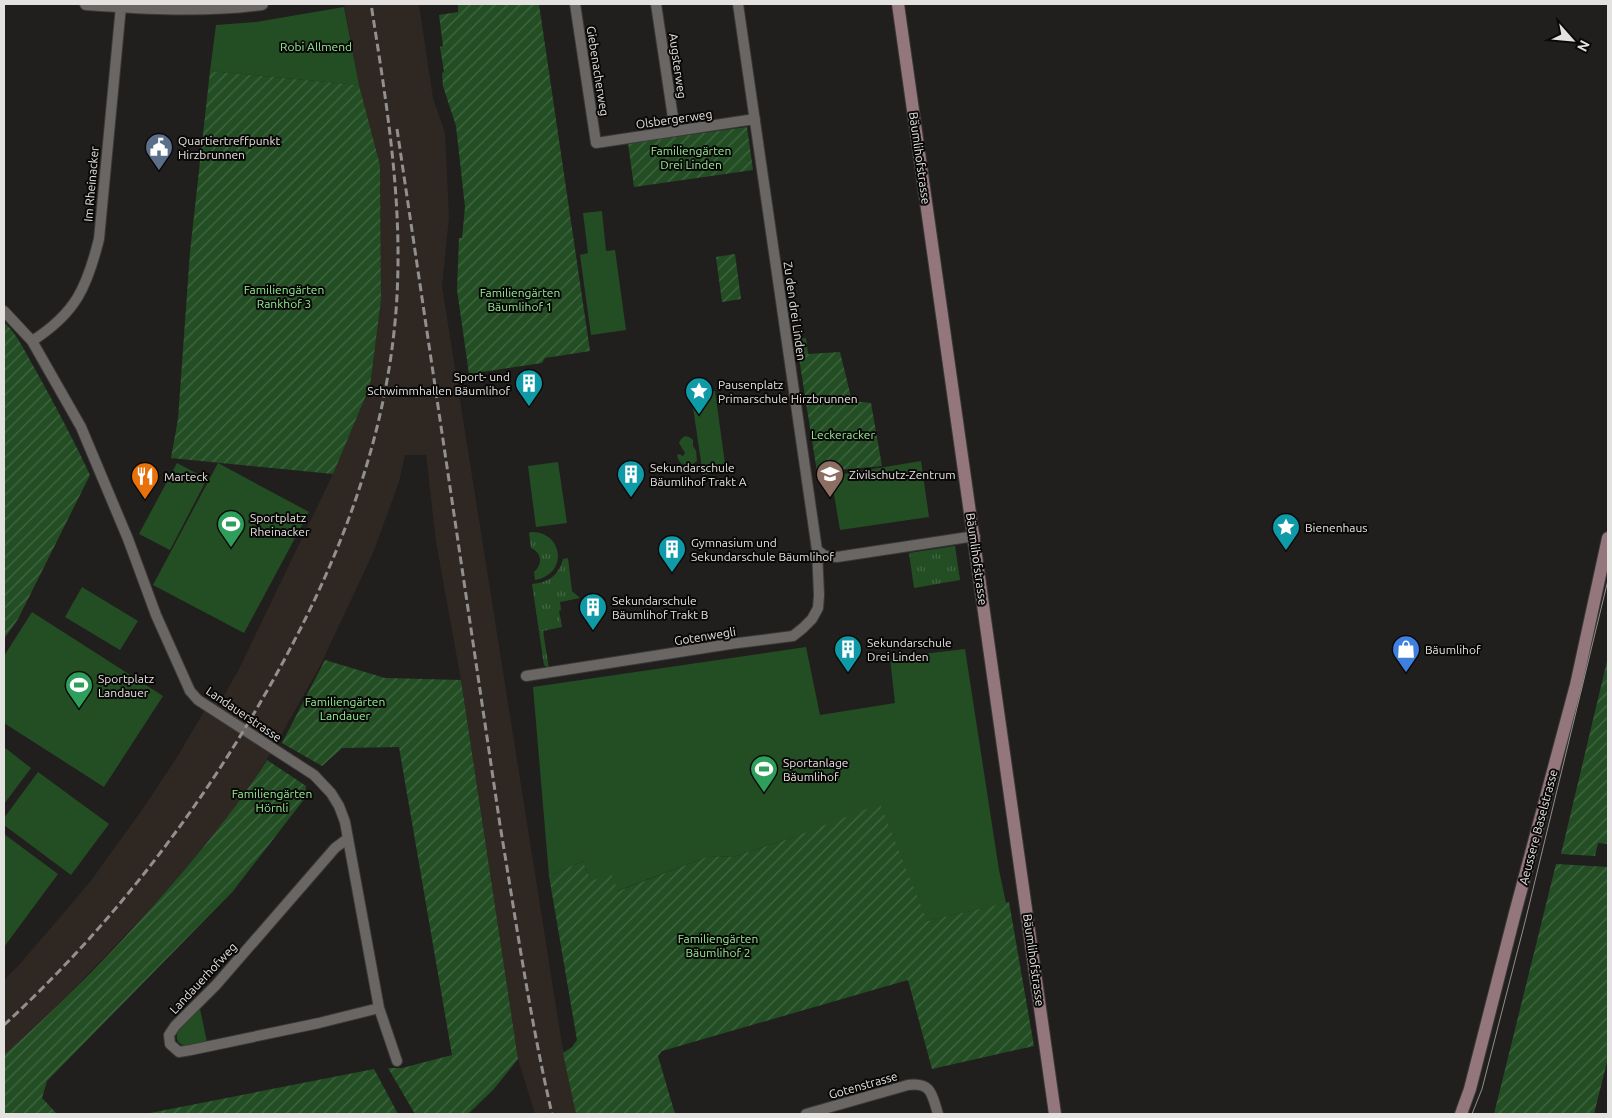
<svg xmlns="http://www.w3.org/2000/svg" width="1612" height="1118" font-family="Ubuntu,sans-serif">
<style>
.built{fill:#2f2722}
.grass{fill:url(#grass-tufts)}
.park{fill:#234e24}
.garden{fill:url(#garden-furrows)}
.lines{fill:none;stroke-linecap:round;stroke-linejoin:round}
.minor-casing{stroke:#3b3938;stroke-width:12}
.tertiary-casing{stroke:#3b3938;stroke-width:14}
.secondary-casing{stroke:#3b3938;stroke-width:14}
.minor{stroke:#696664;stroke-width:10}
.tertiary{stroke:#696664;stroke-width:12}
.secondary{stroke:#94767d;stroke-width:12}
.tram{stroke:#91908e;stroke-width:1}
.rail{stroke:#91908e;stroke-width:3;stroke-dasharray:8 4;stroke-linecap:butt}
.labels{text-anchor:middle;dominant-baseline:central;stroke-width:4;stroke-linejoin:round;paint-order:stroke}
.park-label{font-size:12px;fill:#94ee95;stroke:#0a0908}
.street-label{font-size:12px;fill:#e3e2e1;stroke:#0a0908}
.poi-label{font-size:12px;fill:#e3e2e1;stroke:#0a0908;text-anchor:start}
</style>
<defs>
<pattern id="grass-tufts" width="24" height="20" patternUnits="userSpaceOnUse" patternTransform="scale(1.25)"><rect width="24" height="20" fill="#234e24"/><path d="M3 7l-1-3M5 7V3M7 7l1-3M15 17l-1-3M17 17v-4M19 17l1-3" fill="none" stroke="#436744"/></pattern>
<pattern id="garden-furrows" width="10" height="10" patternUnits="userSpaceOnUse" patternTransform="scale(1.25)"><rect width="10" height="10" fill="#234e24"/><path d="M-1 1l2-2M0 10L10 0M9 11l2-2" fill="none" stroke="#436744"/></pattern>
</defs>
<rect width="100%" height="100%" fill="#211f1d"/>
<path class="built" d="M344,4H419L433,98L445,133L449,217L442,286L561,1038L576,1114H535L518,1059L461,680L436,542L426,455H405L399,482L373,553L320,666L273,749L247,791L221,827L145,915L43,1021L4,1055V980L20,964L90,882L144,807L179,754L207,706L223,697L238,671L333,474L370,386L381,300L380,165L359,85Z"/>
<path class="grass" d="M531,532C563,531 569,574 535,580L534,572C543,564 542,553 531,548L529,533Z
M955,546L960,580L914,588L909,553Z
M568,558L572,591L580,598L560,602L561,610L559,611L562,627L543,631L549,669L544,665L532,584C548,583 559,575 563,559Z"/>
<path class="park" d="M344,7L359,85L210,71L216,25L256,22Z
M602,211L606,251L615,250L626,330L591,335L580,255L588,253L583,213Z
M715,391L726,471L703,475L691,394Z
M685,436L689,437L693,440V446L696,451L697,461L690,466C682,465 679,463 677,455L679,454L683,456L685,453L679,443L681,439Z
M921,461L929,517L840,530L831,476Z
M558,462L567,523L536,527L528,466Z
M177,463L207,479L170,550L139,534Z
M218,463L309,512L244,633L153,585Z
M82,587L138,621L120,650L65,617Z
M32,612L163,696L104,787L4,723V656Z
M806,647L820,715L895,703L890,658L965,649L999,870L1006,903L927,921L794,837L733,857L709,856L617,891L591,881L583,861L549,876L533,687Z
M4,747L31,768L4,804Z
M38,772L109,824L71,875L4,825V818Z
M4,834L58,874L4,947Z
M200,1009L207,1042C201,1043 190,1047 183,1045C165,1038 191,1012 200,1009Z"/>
<path class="garden" d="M458,4H539L590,351L545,358L542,363L469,374L457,290L459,238H462L465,207L456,126L443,86L442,73L444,72L440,47L443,46L439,15L458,12Z
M210,71L359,85L380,165L381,300L370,386L333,474L171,458L178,419L190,252Z
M747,127L753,170L634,187L628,143Z
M735,254L741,299L722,302L716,257Z
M4,322C18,335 26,354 36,371C55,405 73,439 90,475L18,619L4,639Z
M806,338L808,354L840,352L852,401L871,403L882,466L817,472L796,339Z
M1608,657V844L1598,843L1595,856L1561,854Z
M325,660L385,678L461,680L518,1059L493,1090L468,1114H415L388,1068H402L452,1055L399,747L342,748L322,766L282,743Z
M267,760L306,786L305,798L233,891L47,1081L42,1098L57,1114H4V1055C62,1004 116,949 167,890C203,849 237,807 267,760Z
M880,804L927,921L1009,902L1034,1046L932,1069L908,980L662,1051L658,1056L675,1114H576L563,1053L572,1047L577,1040L549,876L583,861L591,881L611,874L618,891L709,856L733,857L794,837Z
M1556,864L1608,867V1058L1594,1114H1494Z
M374,1069L398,1114H145Z"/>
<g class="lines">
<g class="minor-casing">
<path id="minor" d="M575,4L596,143L755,119
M656,4L675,131
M4,311L32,341L81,427L128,539L156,615L190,691L198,700L314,775L331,793L339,806L345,822L379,1008L397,1061
M32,341C76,313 87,287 99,239L121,6
M817,550L825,556L837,557L975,536
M526,676L730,644L793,636L803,628L812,619L818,608L819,595L817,550L738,4
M347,839L335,848L216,985L175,1026L169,1035L170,1044L179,1052L191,1050L319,1023L379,1008
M806,1114L908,1085C932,1082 932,1095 938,1114"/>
</g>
<g class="tertiary-casing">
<path id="tertiary" d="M86,4C144,8 204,12 262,4"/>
</g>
<g class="secondary-casing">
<path id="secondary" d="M898,4L1055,1114
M1461,1114L1470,1089L1515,913L1576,685L1608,538"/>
</g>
<use href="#minor" class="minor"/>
<use href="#tertiary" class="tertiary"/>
<use href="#secondary" class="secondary"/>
<path class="tram" d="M1472,1114L1482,1089L1526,918L1608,580"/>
<path class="rail" d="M397,129L500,825C516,921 530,1019 552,1114
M4,1025C105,932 191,822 260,703C330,583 385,452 396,311C404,207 387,106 371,4"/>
</g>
<defs>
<g id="civic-pin" transform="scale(1.4375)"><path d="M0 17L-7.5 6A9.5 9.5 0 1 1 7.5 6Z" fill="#5c6f8a" stroke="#0a0908"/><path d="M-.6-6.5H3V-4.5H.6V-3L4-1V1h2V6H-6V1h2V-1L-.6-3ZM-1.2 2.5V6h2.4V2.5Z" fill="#fff"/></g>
<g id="building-pin" transform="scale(1.4375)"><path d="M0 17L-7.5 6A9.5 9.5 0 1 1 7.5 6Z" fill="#0f9aa8" stroke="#0a0908"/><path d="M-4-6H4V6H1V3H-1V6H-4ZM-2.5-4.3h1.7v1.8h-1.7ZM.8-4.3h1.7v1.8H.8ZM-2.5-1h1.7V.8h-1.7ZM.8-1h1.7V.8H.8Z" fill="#fff"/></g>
<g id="sight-pin" transform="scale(1.4375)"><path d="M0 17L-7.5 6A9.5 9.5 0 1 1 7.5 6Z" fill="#0f9aa8" stroke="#0a0908"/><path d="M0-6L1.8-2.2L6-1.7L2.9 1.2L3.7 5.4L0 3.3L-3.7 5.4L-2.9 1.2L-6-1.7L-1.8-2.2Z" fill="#fff"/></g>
<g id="school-pin" transform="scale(1.4375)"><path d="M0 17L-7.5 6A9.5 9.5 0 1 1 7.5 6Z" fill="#8d6e63" stroke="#0a0908"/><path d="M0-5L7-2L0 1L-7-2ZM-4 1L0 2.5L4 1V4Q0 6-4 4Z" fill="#fff"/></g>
<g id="restaurant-pin" transform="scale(1.4375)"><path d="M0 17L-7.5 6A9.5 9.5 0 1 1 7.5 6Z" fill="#e8710a" stroke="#0a0908"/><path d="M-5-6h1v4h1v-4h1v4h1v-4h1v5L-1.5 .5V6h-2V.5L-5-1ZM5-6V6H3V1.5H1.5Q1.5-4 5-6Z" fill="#fff"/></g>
<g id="stadium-pin" transform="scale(1.4375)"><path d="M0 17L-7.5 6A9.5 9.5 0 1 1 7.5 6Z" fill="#2e9e5b" stroke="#0a0908"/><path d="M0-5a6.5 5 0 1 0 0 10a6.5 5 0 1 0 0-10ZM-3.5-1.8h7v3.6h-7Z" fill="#fff"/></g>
<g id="shop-pin" transform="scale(1.4375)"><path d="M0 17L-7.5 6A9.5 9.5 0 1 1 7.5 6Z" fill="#3f7fe0" stroke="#0a0908"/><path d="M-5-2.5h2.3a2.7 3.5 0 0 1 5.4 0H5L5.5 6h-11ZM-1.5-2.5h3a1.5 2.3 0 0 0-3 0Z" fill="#fff"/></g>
</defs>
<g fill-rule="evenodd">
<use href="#civic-pin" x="159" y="147"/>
<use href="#building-pin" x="529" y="383"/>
<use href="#sight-pin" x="699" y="391"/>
<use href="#building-pin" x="631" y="474"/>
<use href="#school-pin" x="830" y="474"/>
<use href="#restaurant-pin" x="145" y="476"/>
<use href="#stadium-pin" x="231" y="524"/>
<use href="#sight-pin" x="1286" y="527"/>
<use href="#building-pin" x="672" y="549"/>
<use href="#building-pin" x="593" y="607"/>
<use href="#building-pin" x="848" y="649"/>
<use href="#shop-pin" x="1406" y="649"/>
<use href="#stadium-pin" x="79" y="685"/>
<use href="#stadium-pin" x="764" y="769"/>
</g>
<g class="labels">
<g class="park-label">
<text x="316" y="46">Robi Allmend</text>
<text x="691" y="150">Familiengärten<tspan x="691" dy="14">Drei Linden</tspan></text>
<text x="284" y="289">Familiengärten<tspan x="284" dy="14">Rankhof 3</tspan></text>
<text x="520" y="292">Familiengärten<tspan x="520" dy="14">Bäumlihof 1</tspan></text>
<text x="843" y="434">Leckeracker</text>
<text x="345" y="701">Familiengärten<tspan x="345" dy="14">Landauer</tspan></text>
<text x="272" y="793">Familiengärten<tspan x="272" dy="14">Hörnli</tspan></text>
<text x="718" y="938">Familiengärten<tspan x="718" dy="14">Bäumlihof 2</tspan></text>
</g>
<g class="street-label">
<text transform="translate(678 66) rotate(82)">Augsterweg</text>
<text transform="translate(598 71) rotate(81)">Giebenacherweg</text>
<text transform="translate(674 119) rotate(-8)">Olsbergerweg</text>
<text transform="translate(920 158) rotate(82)">Bäumlihofstrasse</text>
<text transform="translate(91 184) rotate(-85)">Im Rheinacker</text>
<text transform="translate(795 311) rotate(82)">Zu den drei Linden</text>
<text transform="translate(977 559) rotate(82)">Bäumlihofstrasse</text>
<text transform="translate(705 636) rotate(-9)">Gotenwegli</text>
<text transform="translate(244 714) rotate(34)">Landauerstrasse</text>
<text transform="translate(1538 827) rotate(-75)">Aeussere Baselstrasse</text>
<text transform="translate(1034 960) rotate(82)">Bäumlihofstrasse</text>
<text transform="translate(203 978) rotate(-47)">Landauerhofweg</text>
<text transform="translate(863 1085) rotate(-16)">Gotenstrasse</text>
</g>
<g class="poi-label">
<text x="178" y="140">Quartiertreffpunkt<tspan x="178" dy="14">Hirzbrunnen</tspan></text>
<text x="510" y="376" text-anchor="end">Sport- und<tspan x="510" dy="14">Schwimmhallen Bäumlihof</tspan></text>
<text x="718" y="384">Pausenplatz<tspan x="718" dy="14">Primarschule Hirzbrunnen</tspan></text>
<text x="650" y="467">Sekundarschule<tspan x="650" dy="14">Bäumlihof Trakt A</tspan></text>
<text x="849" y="474">Zivilschutz-Zentrum</text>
<text x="164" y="476">Marteck</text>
<text x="250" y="517">Sportplatz<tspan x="250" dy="14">Rheinacker</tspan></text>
<text x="1305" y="527">Bienenhaus</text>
<text x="691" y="542">Gymnasium und<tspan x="691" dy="14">Sekundarschule Bäumlihof</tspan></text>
<text x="612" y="600">Sekundarschule<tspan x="612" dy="14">Bäumlihof Trakt B</tspan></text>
<text x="867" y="642">Sekundarschule<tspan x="867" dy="14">Drei Linden</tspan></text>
<text x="1425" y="649">Bäumlihof</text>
<text x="98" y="678">Sportplatz<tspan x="98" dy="14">Landauer</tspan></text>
<text x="783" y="762">Sportanlage<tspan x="783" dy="14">Bäumlihof</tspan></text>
</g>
</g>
<rect width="1612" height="1118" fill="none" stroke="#e3e2e1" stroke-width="10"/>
<g transform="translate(1572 40) rotate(117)" stroke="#0a0908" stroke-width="4" paint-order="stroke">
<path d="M0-4L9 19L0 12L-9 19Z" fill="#e3e2e1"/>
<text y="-8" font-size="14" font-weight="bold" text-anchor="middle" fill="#e3e2e1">N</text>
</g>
</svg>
